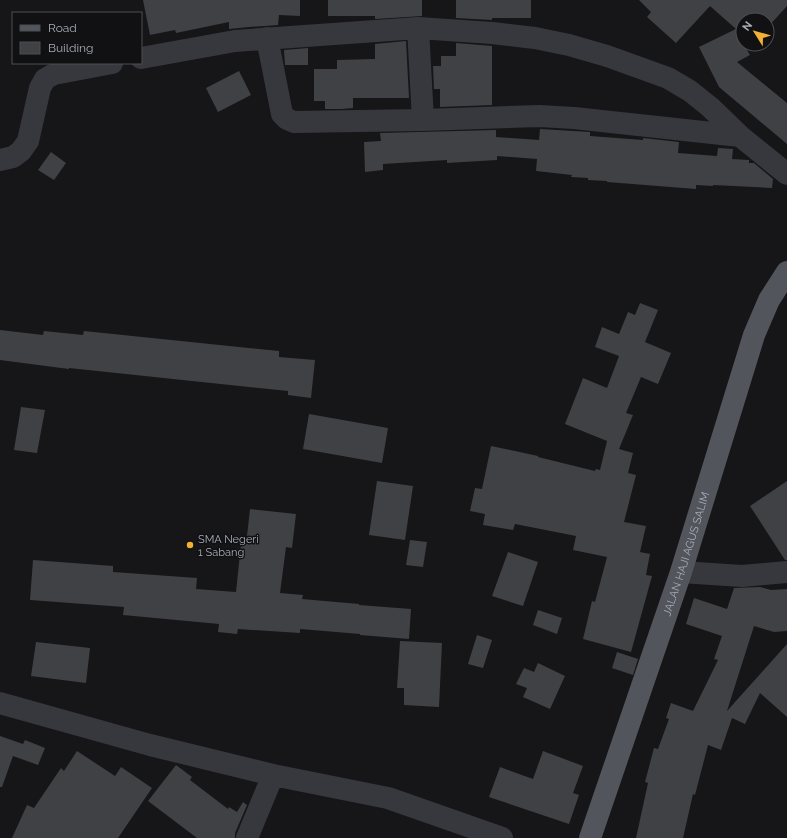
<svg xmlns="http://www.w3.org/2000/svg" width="787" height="838" font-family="Raleway,sans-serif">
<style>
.building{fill:#404145}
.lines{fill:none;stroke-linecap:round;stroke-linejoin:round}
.minor{stroke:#37383d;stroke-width:22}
.major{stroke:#53555c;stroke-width:22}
.poi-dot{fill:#f2b134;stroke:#111113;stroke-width:1.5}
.labels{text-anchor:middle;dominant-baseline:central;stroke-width:3;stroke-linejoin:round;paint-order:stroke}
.poi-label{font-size:11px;fill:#a8adb8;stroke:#111113;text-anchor:start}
.street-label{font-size:11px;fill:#a8adb8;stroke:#111113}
</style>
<rect width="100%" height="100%" fill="#161618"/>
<path class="building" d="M143,0H300V16L279,15L278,25L249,27L229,29V22L176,33L175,30L150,35Z
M328,0H422V16L375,19V16H328Z
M456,0H531V18H492V20L456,18Z
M639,0H787V6L767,28V20H743V44H752L747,50L750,55L737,62L787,103V144L719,87L699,47L736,29L710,6L676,43L647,17L651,12Z
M406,41L409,98H353V108L342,109H325V101H314V69H337V60L375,59V44Z
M456,43L492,46V105L440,107V89H434L433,66H441V56H456Z
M308,48V65H285L284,50Z
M239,71L251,95L218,112L206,88Z
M540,129L590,132V136L643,140V138L679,142L678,153L717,156L718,148L733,149L732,159L749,160V163H754L773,179L772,188L713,185V186L696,185V189L607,182V181L588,180V178L571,177L572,175L536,171L537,159L497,156V160L447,163V160L383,164V170L365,172L364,142L381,141L380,133L496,130V137L539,140Z
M51,152L66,163L54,180L38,170Z
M640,303L658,310L645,342L671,353L658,384L641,377L626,413L633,415L619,449L633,453L628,473L636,475L624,522L646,526L640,552L650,554L646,575L652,576L631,652L583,639L592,601L595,602L607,557L573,550L576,536L515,524L513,530L483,525L485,514L470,511L475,488L482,489L491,446L538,456V457L595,471L596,469L600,470L607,441L565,424L583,378L607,388L619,356L595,347L602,327L619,334L628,312L635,315Z
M0,330L43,335L44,331L83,335L84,331L279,351V357L315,360L311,398L288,395V391L69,368V369L0,360Z
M21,407L45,410L37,453L14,450Z
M309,414L388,428L382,463L303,449Z
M377,481L413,486L405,540L369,535Z
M787,481V560H785L750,506Z
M250,509L296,514L292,548L286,547L280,593L303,595L302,599L359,604V605L411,609L409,639L360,635V634L300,629V633L238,629L237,634L218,632L219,624L123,615L124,607L30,600L33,560L113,566V572L197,578L196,589L236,592L241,544L246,545Z
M410,540L427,542L423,567L406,565Z
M508,552L538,562L523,606L492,596Z
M760,587L771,590L787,589V631L774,632L754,626L727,711L787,644V717L760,693L745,724L732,718L721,750L708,745L695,795L693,794L683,838H636L648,783L645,782L654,748L658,749L669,719L666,718L671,703L693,711L718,660L714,659L722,636L686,624L694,598L727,609L734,588Z
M538,610L562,618L557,634L533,625Z
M477,635L492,640L483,668L468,664Z
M400,641L442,643L439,707L404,705V688H397Z
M36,642L90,648L86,683L31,676Z
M617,652L638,659L633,675L612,668Z
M538,663L565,676L550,709L523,697L527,688L516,684L524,668L534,672Z
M0,736L23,744L25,740L45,748L38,765L13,756L2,787H0Z
M77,751L115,776L121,767L152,788L118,838H12L27,805L34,808L61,768L64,771Z
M543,751L583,766L573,793L579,795L569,824L489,797L500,767L533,779Z
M176,765L192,777L190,780L228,809L229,807L237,812L243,802L247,805L235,833V838H197L148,801Z"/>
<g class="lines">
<path class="minor" d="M418,28L423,120
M267,38L282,114L287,119L294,122L423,120L539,116L574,118L740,136
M141,58L235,41L418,28L492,33L535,38L569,45L607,56L668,78L690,91L710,107L740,136L787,174
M0,160L13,157L21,151L28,141L40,88L45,79L54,74L112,63
M681,572L742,576L787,572
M0,703L150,745L273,775L388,798L502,838
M247,838L273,775"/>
<path class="major" id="s1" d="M590,838L681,572L754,335L769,300L787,272"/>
</g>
<circle class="poi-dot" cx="190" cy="545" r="4"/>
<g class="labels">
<g class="poi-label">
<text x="198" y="539">SMA Negeri<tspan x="198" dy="13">1 Sabang</tspan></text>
</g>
<g class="street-label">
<text stroke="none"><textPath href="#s1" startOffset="300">JALAN HAJI AGUS SALIM</textPath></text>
</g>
</g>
<rect x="12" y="12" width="130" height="52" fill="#111113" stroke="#4d4f55"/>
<rect x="20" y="25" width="20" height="6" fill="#53555c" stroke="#4d4f55"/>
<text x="48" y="32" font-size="12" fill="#a8adb8">Road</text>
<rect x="20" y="42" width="20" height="12" fill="#404145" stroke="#4d4f55"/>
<text x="48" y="52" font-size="12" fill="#a8adb8">Building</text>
<g transform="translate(755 32) rotate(307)"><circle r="19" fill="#111113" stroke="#4d4f55"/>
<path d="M0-3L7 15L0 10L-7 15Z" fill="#f2b134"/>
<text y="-6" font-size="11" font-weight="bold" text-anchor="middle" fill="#a8adb8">N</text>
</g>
</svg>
